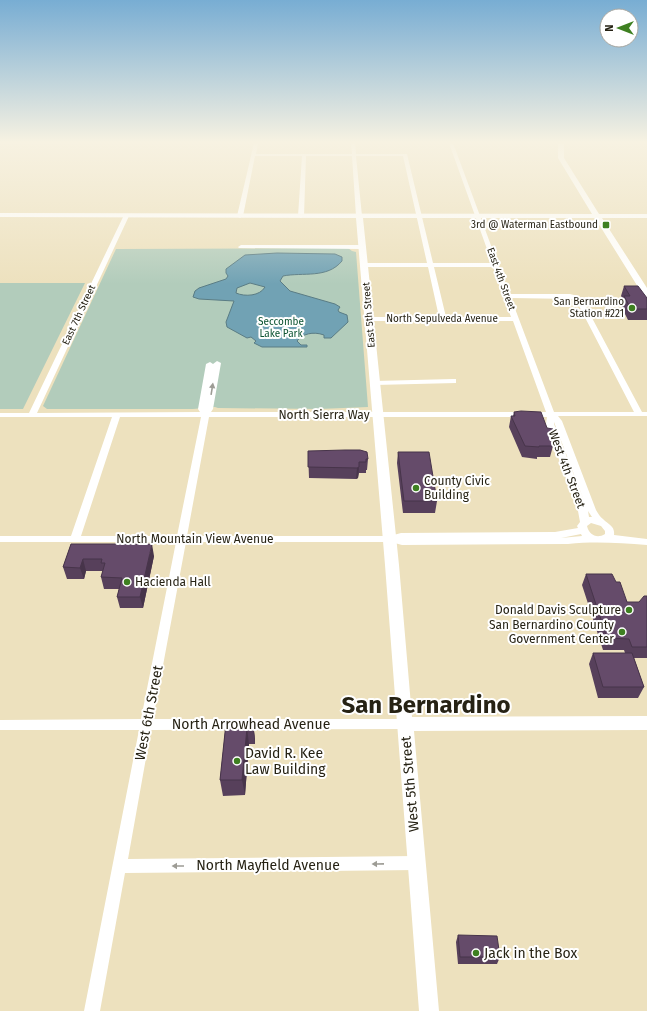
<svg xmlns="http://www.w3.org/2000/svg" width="647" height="1011" font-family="'Fira Sans',sans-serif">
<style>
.green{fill:#b2ccbb}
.water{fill:#71a2b4;stroke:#5a7c84;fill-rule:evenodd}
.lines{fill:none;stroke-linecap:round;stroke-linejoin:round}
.minor{fill:#fff;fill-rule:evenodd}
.major{fill:#fff;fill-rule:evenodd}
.wall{fill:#57405b}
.shaded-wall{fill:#47344a}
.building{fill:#654b6a;stroke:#47344a}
.oneway{fill:#9d9c95}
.poi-dot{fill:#3e8021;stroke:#fff;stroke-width:1.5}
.labels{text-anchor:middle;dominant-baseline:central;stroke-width:4;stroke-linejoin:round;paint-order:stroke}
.far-poi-label{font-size:10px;fill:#262214;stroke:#fff;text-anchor:end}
.far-street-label{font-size:10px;fill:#262214;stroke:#fff}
.far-park-label{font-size:10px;fill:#0a5230;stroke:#fff}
.street-label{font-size:12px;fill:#262214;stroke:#fff}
.poi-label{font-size:12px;fill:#262214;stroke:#fff;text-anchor:start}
.near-street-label{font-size:14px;fill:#262214;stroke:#fff}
.near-poi-label{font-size:14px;fill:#262214;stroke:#fff;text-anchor:start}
.near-town-label{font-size:24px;font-weight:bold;fill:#262214;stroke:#fff}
</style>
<rect width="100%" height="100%" fill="#ede1be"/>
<path class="green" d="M348,248L352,251L356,252L368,407L319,409L218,408L215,407L193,409H47L43,406L116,249Z
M0,283H85L23,409H0Z"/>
<path class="water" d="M277,253L335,254L342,257V261C327,279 303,272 283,276L280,281L290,291L335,304L340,307L338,310L339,312L347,315L348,322L331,338H324V335C313,331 302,334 297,341L301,345H307V347H262L254,343L256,341L251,337L247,338L227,327L226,322L234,301L199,299L193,297L195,291L199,288L226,279L228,276L226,273V269L245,255ZM250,283L265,287C260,296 245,297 236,293L237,288Z"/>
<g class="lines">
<path class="minor" d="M0,143H76L74,144H0Z
M254,143H258L256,154H352L351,143H355L356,154H407L433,263H492L449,143H453L509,294H570L578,296L583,301L642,412H647V416H558L562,421L596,510C598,513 600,517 603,519C609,525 615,526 614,535L647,539V545C620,543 595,541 568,544L402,545L391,542H186L153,719H405L409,720L411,724L409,728L405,729L151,730L128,859L417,856L422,858L424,863L422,868L417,870L125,873L100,1011H84L139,730H0V720L141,719L176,542H0V536H71L112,417H0V413H29L124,215L129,216L37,413L200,412L198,409L206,364L210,362L213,364L217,361L221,363L213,409L211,412H546L513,321H369L366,319L369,317H439L428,267H364L361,265L364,263H427L403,156H356L362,216L359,218L356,216L352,156H306L304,216L301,218L298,216L302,156H255L243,216L240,218L237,216ZM434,267H493L511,317H446ZM511,298L574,299L577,302L634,412H554ZM120,417H201L177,536H81ZM209,417H547L546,424L578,511L580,522L577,526L578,528L555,532L401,533L390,536H187ZM554,422L586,506L554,424ZM588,511L592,517H589ZM591,523L601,526L605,531V534C597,539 589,535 587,526ZM581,534L582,536L561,538Z
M241,245H363L366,247L363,249L239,248L238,247Z
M453,379H456V383L375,385L371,383L375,381Z"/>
<path class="major" d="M558,143H564V158L599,214H647V218H602L647,288V298L643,295L595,218H363L399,565L412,717L647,716V730L414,731L439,1011H419L385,565L356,218L0,217V213L592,214L558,158Z"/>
</g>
<path class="wall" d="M624,286L647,298V320H628L621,306L623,299L621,296Z
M514,412L555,433L552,444L553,446L550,457H537V459L522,457L509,427L511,416H513Z
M308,451L368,459L367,470H366V473H359L358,478L356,479L309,478Z
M398,452L437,501L435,513H403L397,463Z
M71,544L154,556L143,608H120L117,597L119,589H104L101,577L103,571H86L84,579H67L63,567Z
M586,574L616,582L627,602H639L647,596V658H634L644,687L638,698H598L589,664L593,653H625L624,650H603L582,585Z
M226,723H253L255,739V744H249L245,795L223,796L220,780Z
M458,935L500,957L497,964H458L456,942Z"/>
<path class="shaded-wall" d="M359,467L358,478L356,479L357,468Z
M152,544L154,556L143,608L140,597Z
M83,559L86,571L84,579L80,568Z
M253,723L255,739V744L253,728Z
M247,728L249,744L245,795L242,780Z"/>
<path class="building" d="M624,286H638L647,298V309H631L624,296H630Z
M521,411L541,412L547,428L553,429L555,433H548L553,446H539V447L525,446L511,416H515L514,412Z
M345,450H360L367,452L368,459H366V462H359V467L357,468L308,467V451Z
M398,452H429L437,501H404Z
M71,544H152L140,597H117L122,578L101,577L105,563H101L102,559H83L80,568L63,567Z
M586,574H612L616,582H620L627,602H639L644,596H647V647H632L629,639L607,638Z
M593,653H632L644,687H603Z
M226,723H253V728H247L242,780H220Z
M458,935L497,936L500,957H460Z"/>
<defs><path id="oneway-solid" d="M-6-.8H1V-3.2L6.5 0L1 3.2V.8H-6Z"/></defs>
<g class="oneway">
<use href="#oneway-solid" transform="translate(212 389) rotate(-81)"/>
<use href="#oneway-solid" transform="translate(378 864) rotate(179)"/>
<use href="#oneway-solid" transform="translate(178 866) rotate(180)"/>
</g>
<linearGradient id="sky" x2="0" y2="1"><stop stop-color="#78add3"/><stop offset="0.5" stop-color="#f7f2e2"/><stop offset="1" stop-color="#f7f2e2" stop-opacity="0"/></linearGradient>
<rect width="647" height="284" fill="url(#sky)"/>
<g class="poi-dot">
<rect x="602" y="221" width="8" height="8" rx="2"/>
<circle cx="632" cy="308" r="4"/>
<circle cx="416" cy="488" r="4"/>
<circle cx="127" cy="582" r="4"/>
<circle cx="629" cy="610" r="4"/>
<circle cx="622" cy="632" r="4"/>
<circle cx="237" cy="761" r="4"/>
<circle cx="476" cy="953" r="4"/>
</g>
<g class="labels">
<g class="far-poi-label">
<text x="598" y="225">3rd @ Waterman Eastbound</text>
<text x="624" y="302">San Bernardino<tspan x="624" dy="12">Station #221</tspan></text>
</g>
<g class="far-street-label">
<text transform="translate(501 279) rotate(70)">East 4th Street</text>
<text transform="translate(79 315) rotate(-65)">East 7th Street</text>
<text transform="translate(369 315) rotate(-95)">East 5th Street</text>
<text x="442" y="319">North Sepulveda Avenue</text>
</g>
<g class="far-park-label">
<text x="281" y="322">Seccombe<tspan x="281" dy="12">Lake Park</tspan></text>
</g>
<g class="street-label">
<text x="324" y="415">North Sierra Way</text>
<text transform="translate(567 469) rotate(69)">West 4th Street</text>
<text x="195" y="539">North Mountain View Avenue</text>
</g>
<g class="poi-label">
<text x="424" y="481">County Civic<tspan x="424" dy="14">Building</tspan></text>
<text x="135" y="582">Hacienda Hall</text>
<text x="621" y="610" text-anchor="end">Donald Davis Sculpture</text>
<text x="614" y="625" text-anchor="end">San Bernardino County<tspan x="614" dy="14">Government Center</tspan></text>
</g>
<g class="near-street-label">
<text transform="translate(149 713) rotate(-79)">West 6th Street</text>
<text x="251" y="724">North Arrowhead Avenue</text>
<text transform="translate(410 784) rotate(-95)">West 5th Street</text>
<text x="268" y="865">North Mayfield Avenue</text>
</g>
<g class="near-poi-label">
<text x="245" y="753">David R. Kee<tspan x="245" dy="16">Law Building</tspan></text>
<text x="484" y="953">Jack in the Box</text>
</g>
<g class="near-town-label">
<text x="426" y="705">San Bernardino</text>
</g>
</g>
<g transform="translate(619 28) rotate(270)"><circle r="19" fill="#ffffff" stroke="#a8a7a1"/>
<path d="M0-3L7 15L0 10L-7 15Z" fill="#3e8021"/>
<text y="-6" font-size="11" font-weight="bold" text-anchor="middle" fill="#262214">N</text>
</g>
</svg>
